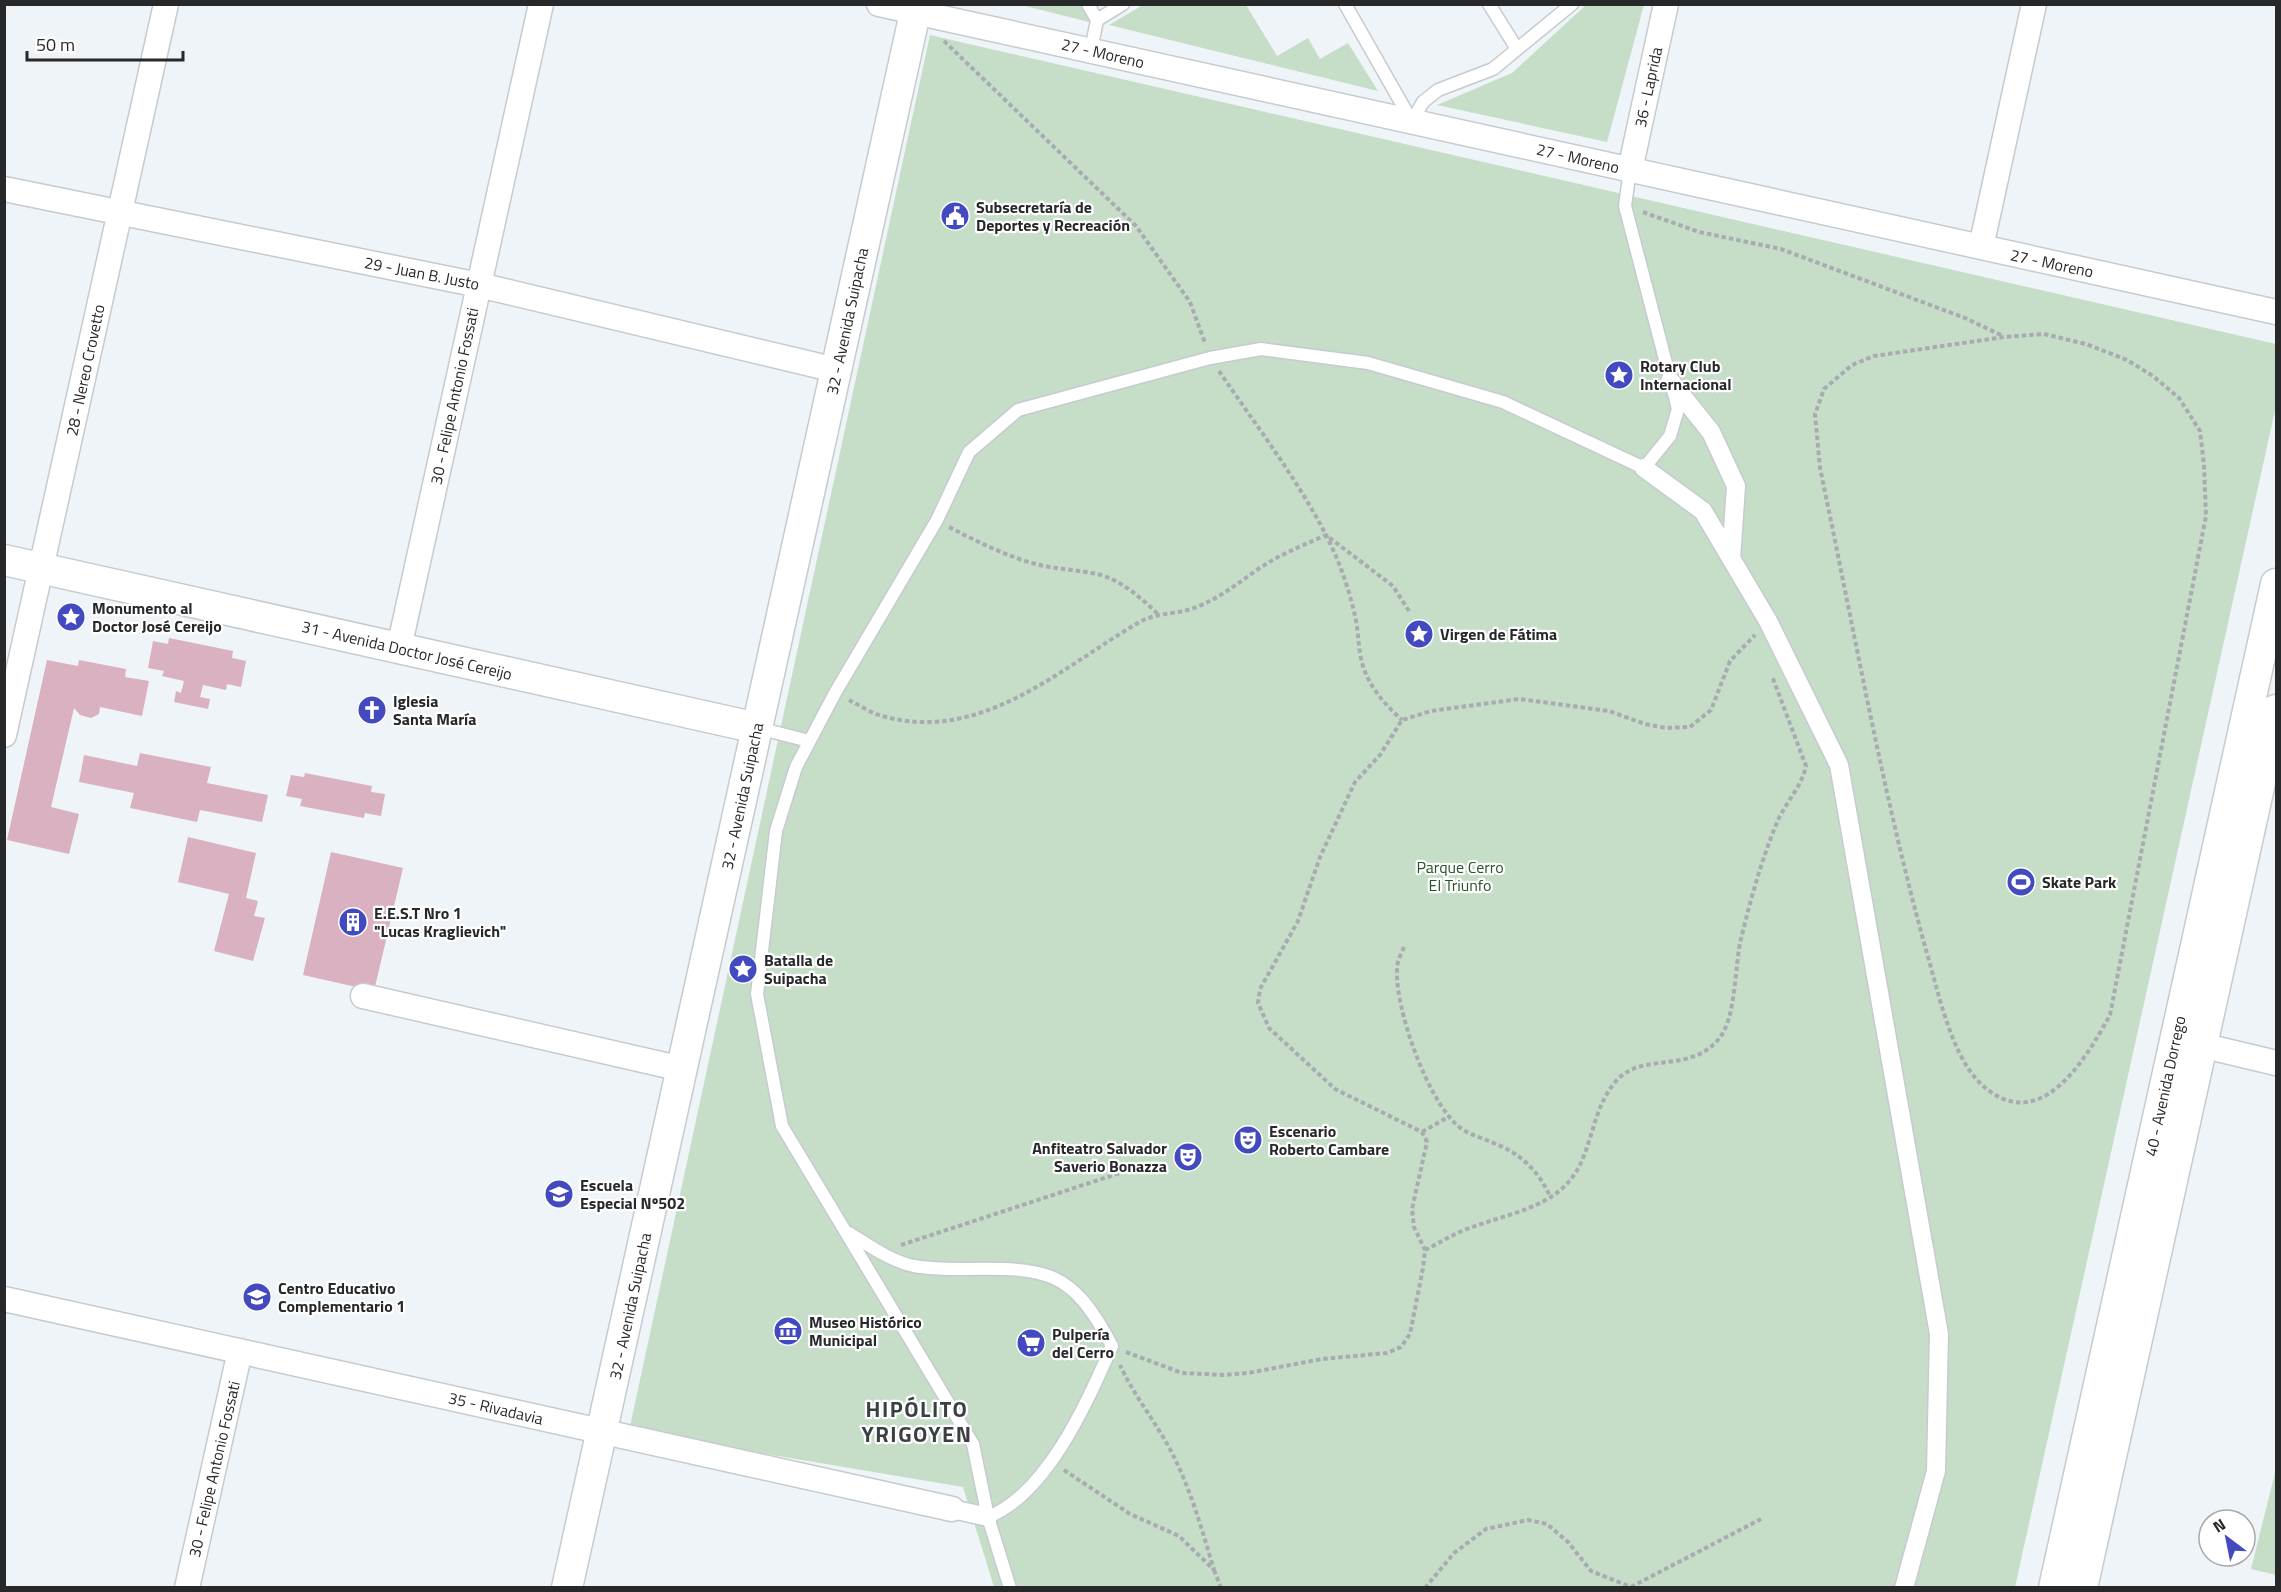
<svg xmlns="http://www.w3.org/2000/svg" width="2281" height="1592" font-family="'Titillium Web',sans-serif">
<style>
.green{fill:#c6ddc7}
.building{fill:#d9b1c0}
.lines{fill:none;stroke-linecap:round;stroke-linejoin:round}
.service-casing{stroke:#c6cbd0;stroke-width:15}
.pedestrian-casing{stroke:#c6cbd0;stroke-width:21}
.minor-casing{stroke:#c6cbd0;stroke-width:27}
.tertiary-casing{stroke:#c6cbd0;stroke-width:33}
.path{stroke:#a8acb0;stroke-width:4;stroke-dasharray:4.5 3;stroke-linecap:butt}
.service{stroke:#fff;stroke-width:12}
.pedestrian{stroke:#fff;stroke-width:18}
.minor{stroke:#fff;stroke-width:24}
.tertiary{stroke:#fff;stroke-width:30}
.labels{text-anchor:middle;dominant-baseline:central;stroke-width:4.5;stroke-linejoin:round;paint-order:stroke}
.street-label{font-size:16px;fill:#27282a;stroke:#fff}
.poi-label{font-size:16px;font-weight:bold;fill:#27282a;stroke:#fff;text-anchor:start}
.park-label{font-size:16px;fill:#27522b;stroke:#fff}
.district-label{font-size:22px;font-weight:bold;letter-spacing:1.5px;fill:#3b3e43;stroke:#fff}
</style>
<rect width="100%" height="100%" fill="#eff4f9"/>
<path class="green" d="M1021,5H1083L1091,17L1089,22Z
M1143,5H1246L1277,56L1308,38L1320,59L1348,43L1378,91L1109,25Z
M1586,5H1644L1607,142L1437,105L1512,73Z
M930,35L2276,344V406L2015,1587H994L963,1487L629,1431Z
M2276,1469V1575L2251,1569Z"/>
<path class="building" d="M169,638L233,651L232,658L246,661L241,687L227,684L226,690L203,685L200,697L210,699L208,709L174,702L176,691L181,693L184,681L162,676L164,671L148,668L153,641L168,644Z
M47,660L78,666L79,660L126,669L125,677L149,681L142,716L100,707L99,714L91,718L80,715L74,708L51,807L79,814L69,854L7,840Z
M140,753L211,767L207,783L268,795L262,822L200,810L197,822L130,808L134,793L79,782L84,755L137,766Z
M305,773L372,786L371,792L385,794L381,816L365,813L364,818L300,806L302,799L286,796L291,775L304,777Z
M188,837L256,853L246,898L258,901L254,916L265,918L253,961L214,951L229,894L178,882Z
M331,852L403,868L374,991L303,975Z"/>
<g class="lines">
<g class="service-casing">
<path id="service" d="M1088,4L1097,20
M1345,4L1411,120
M1489,4L1517,49
M1091,50L1097,20L1123,4
M1412,121L1423,102L1438,90L1493,69L1572,4
M758,728L809,741
M849,1233C870,1246 890,1261 914,1266C931,1269 947,1269 964,1269C1046,1268 1071,1268 1112,1346C1087,1402 1048,1493 988,1517
M1010,1588L988,1517L973,1444L782,1126L757,994L776,831L796,767L835,693L937,520L969,452L1018,410L1210,358L1261,349L1368,363L1503,402L1644,468L1670,436L1678,409L1625,206L1630,170"/>
</g>
<g class="pedestrian-casing">
<path id="pedestrian" d="M1670,381L1711,432L1736,486L1731,559
M1644,468L1703,511L1768,621L1839,765L1939,1334L1936,1471L1904,1588
M952,1509L988,1517"/>
</g>
<g class="minor-casing">
<path id="minor" d="M879,4L2276,312
M1630,170L1666,4
M4,189L479,285L836,370
M1981,247L2034,4
M399,648L541,4
M4,735L166,4
M363,996L682,1069
M2184,1041L2276,1063
M4,1299L952,1509
M187,1588L240,1351"/>
</g>
<g class="tertiary-casing">
<path id="tertiary" d="M4,560L757,728
M567,1588L917,4
M2054,1588L2276,584
M2082,1588L2276,710"/>
</g>
<path class="path" d="M944,41L1136,226L1190,302L1205,343
M1643,212L1699,232L1781,249L1965,318L2003,336
M2044,334L2086,344L2127,360L2153,376L2179,398L2200,431L2204,465L2206,516L2110,1015C2085,1061 2038,1139 1980,1083C1950,1053 1938,990 1926,950C1882,791 1854,629 1820,468L1815,414L1824,389L1852,365L1874,356L2004,337Z
M1219,371C1255,424 1296,477 1326,535C1339,560 1349,589 1355,616C1358,628 1358,641 1360,653C1364,681 1382,702 1402,720
M949,527C974,540 998,552 1025,561C1049,569 1073,569 1097,574C1120,579 1141,598 1158,614
M849,700C859,705 871,713 882,716C981,744 1059,669 1138,623C1158,611 1180,615 1199,606C1221,597 1238,583 1257,570C1278,555 1302,546 1326,535L1393,586L1409,611
M1404,947C1401,954 1397,962 1397,969C1395,1009 1427,1099 1458,1126C1467,1134 1480,1137 1491,1142C1520,1153 1537,1169 1550,1196
M1422,1132L1450,1116
M901,1245L1144,1165
M1425,1250C1440,1243 1454,1233 1470,1228C1506,1214 1554,1208 1576,1172C1594,1142 1593,1104 1619,1078C1645,1053 1689,1073 1718,1040C1737,1018 1734,967 1741,939C1751,898 1762,857 1779,818C1788,800 1802,785 1806,766L1772,676
M1126,1352L1182,1373L1223,1375L1248,1373L1322,1359L1387,1353L1401,1347L1410,1334L1423,1268L1425,1250L1414,1227L1412,1209L1427,1142L1422,1132L1335,1089L1269,1028L1258,1003L1260,989L1298,921L1320,857L1355,782L1380,755L1402,720L1431,711L1519,699L1609,711L1645,724L1666,728L1690,727L1711,710L1730,661L1755,635
M1064,1470L1130,1514L1179,1536L1214,1570C1202,1530 1191,1490 1172,1453C1156,1422 1134,1396 1120,1365
M1214,1570L1221,1588
M1631,1587L1761,1519
M1425,1588L1454,1553L1486,1529L1528,1520L1547,1524L1568,1542L1591,1571L1631,1587"/>
<use href="#service" class="service"/>
<use href="#pedestrian" class="pedestrian"/>
<use href="#minor" class="minor"/>
<use href="#tertiary" class="tertiary"/>
</g>
<defs>
<g id="civic-disc" transform="scale(1.5)"><circle r="9.5" fill="#434abf" stroke="#fff"/><path d="M-.6-6.5H3V-4.5H.6V-3L4-1V1h2V6H-6V1h2V-1L-.6-3ZM-1.2 2.5V6h2.4V2.5Z" fill="#fff"/></g>
<g id="sight-disc" transform="scale(1.5)"><circle r="9.5" fill="#434abf" stroke="#fff"/><path d="M0-6L1.8-2.2L6-1.7L2.9 1.2L3.7 5.4L0 3.3L-3.7 5.4L-2.9 1.2L-6-1.7L-1.8-2.2Z" fill="#fff"/></g>
<g id="church-disc" transform="scale(1.5)"><circle r="9.5" fill="#434abf" stroke="#fff"/><path d="M-1.2-6h2.4v3.5h3.3v2.4h-3.3V6h-2.4V-.1h-3.3v-2.4h3.3Z" fill="#fff"/></g>
<g id="stadium-disc" transform="scale(1.5)"><circle r="9.5" fill="#434abf" stroke="#fff"/><path d="M0-5a6.5 5 0 1 0 0 10a6.5 5 0 1 0 0-10ZM-3.5-1.8h7v3.6h-7Z" fill="#fff"/></g>
<g id="building-disc" transform="scale(1.5)"><circle r="9.5" fill="#434abf" stroke="#fff"/><path d="M-4-6H4V6H1V3H-1V6H-4ZM-2.5-4.3h1.7v1.8h-1.7ZM.8-4.3h1.7v1.8H.8ZM-2.5-1h1.7V.8h-1.7ZM.8-1h1.7V.8H.8Z" fill="#fff"/></g>
<g id="theatre-disc" transform="scale(1.5)"><circle r="9.5" fill="#434abf" stroke="#fff"/><path d="M-5-5.5Q0-4 5-5.5V0Q5 5 0 6Q-5 5-5 0ZM-3.3-2.5H-1v1.5H-3.3ZM1-2.5H3.3v1.5H1ZM-2.8 1Q0 5.5 2.8 1Z" fill="#fff"/></g>
<g id="school-disc" transform="scale(1.5)"><circle r="9.5" fill="#434abf" stroke="#fff"/><path d="M0-5L7-2L0 1L-7-2ZM-4 1L0 2.5L4 1V4Q0 6-4 4Z" fill="#fff"/></g>
<g id="museum-disc" transform="scale(1.5)"><circle r="9.5" fill="#434abf" stroke="#fff"/><path d="M0-6L6-3V-2H-6V-3ZM-5-1h2V3h-2ZM-1-1h2V3h-2ZM3-1h2V3H3ZM-6 4H6V6H-6Z" fill="#fff"/></g>
<g id="supermarket-disc" transform="scale(1.5)"><circle r="9.5" fill="#434abf" stroke="#fff"/><path d="M-6-5.5h2.5l.6 2H6L4.5 2H-2.5L-4.4-4H-6ZM-1.5 3.2a1.3 1.3 0 1 0 .1 0ZM3 3.2a1.3 1.3 0 1 0 .1 0Z" fill="#fff"/></g>
</defs>
<g fill-rule="evenodd">
<use href="#civic-disc" x="955" y="216"/>
<use href="#sight-disc" x="1619" y="375"/>
<use href="#sight-disc" x="71" y="617"/>
<use href="#sight-disc" x="1419" y="634"/>
<use href="#church-disc" x="372" y="710"/>
<use href="#stadium-disc" x="2021" y="882"/>
<use href="#building-disc" x="353" y="922"/>
<use href="#sight-disc" x="743" y="969"/>
<use href="#theatre-disc" x="1248" y="1140"/>
<use href="#theatre-disc" x="1188" y="1157"/>
<use href="#school-disc" x="559" y="1194"/>
<use href="#school-disc" x="257" y="1297"/>
<use href="#museum-disc" x="788" y="1331"/>
<use href="#supermarket-disc" x="1031" y="1343"/>
</g>
<g class="labels">
<g class="street-label">
<text transform="translate(1103 53) rotate(13)">27 - Moreno</text>
<text transform="translate(1648 87) rotate(-78)">36 - Laprida</text>
<text transform="translate(1578 158) rotate(13)">27 - Moreno</text>
<text transform="translate(2052 263) rotate(12)">27 - Moreno</text>
<text transform="translate(422 273) rotate(11)">29 - Juan B. Justo</text>
<text transform="translate(847 321) rotate(-78)">32 - Avenida Suipacha</text>
<text transform="translate(85 370) rotate(-78)">28 - Nereo Crovetto</text>
<text transform="translate(454 396) rotate(-78)">30 - Felipe Antonio Fossati</text>
<text transform="translate(407 650) rotate(13)">31 - Avenida Doctor José Cereijo</text>
<text transform="translate(742 796) rotate(-78)">32 - Avenida Suipacha</text>
<text transform="translate(2165 1086) rotate(-78)">40 - Avenida Dorrego</text>
<text transform="translate(630 1306) rotate(-78)">32 - Avenida Suipacha</text>
<text transform="translate(496 1408) rotate(13)">35 - Rivadavia</text>
<text transform="translate(214 1469) rotate(-77)">30 - Felipe Antonio Fossati</text>
</g>
<g class="poi-label">
<text x="976" y="207">Subsecretaría de<tspan x="976" dy="18">Deportes y Recreación</tspan></text>
<text x="1640" y="366">Rotary Club<tspan x="1640" dy="18">Internacional</tspan></text>
<text x="92" y="608">Monumento al<tspan x="92" dy="18">Doctor José Cereijo</tspan></text>
<text x="1440" y="634">Virgen de Fátima</text>
<text x="393" y="701">Iglesia<tspan x="393" dy="18">Santa María</tspan></text>
<text x="2042" y="882">Skate Park</text>
<text x="374" y="913">E.E.S.T Nro 1<tspan x="374" dy="18">"Lucas Kraglievich"</tspan></text>
<text x="764" y="960">Batalla de<tspan x="764" dy="18">Suipacha</tspan></text>
<text x="1269" y="1131">Escenario<tspan x="1269" dy="18">Roberto Cambare</tspan></text>
<text x="1167" y="1148" text-anchor="end">Anfiteatro Salvador<tspan x="1167" dy="18">Saverio Bonazza</tspan></text>
<text x="580" y="1185">Escuela<tspan x="580" dy="18">Especial Nº502</tspan></text>
<text x="278" y="1288">Centro Educativo<tspan x="278" dy="18">Complementario 1</tspan></text>
<text x="809" y="1322">Museo Histórico<tspan x="809" dy="18">Municipal</tspan></text>
<text x="1052" y="1334">Pulpería<tspan x="1052" dy="18">del Cerro</tspan></text>
</g>
<g class="park-label">
<text x="1460" y="867">Parque Cerro<tspan x="1460" dy="18">El Triunfo</tspan></text>
</g>
<g class="district-label">
<text x="917" y="1409">HIPÓLITO<tspan x="917" dy="25">YRIGOYEN</tspan></text>
</g>
</g>
<rect width="2281" height="1592" fill="none" stroke="#27282a" stroke-width="12"/>
<g transform="translate(2227 1538) rotate(328)"><circle r="28" fill="#ffffff" stroke="#a9a9aa" stroke-width="1.5"/>
<path d="M0-4.5L10 22L0 15L-10 22Z" fill="#434abf"/>
<text y="-9" font-size="16" font-weight="bold" text-anchor="middle" fill="#27282a">N</text>
</g>
<path d="M27 51v9h156v-9" fill="none" stroke="#27282a" stroke-width="3"/>
<text x="36" y="51" font-size="18" fill="#27282a" stroke="#ffffff" stroke-width="4.5" paint-order="stroke">50 m</text>
</svg>
